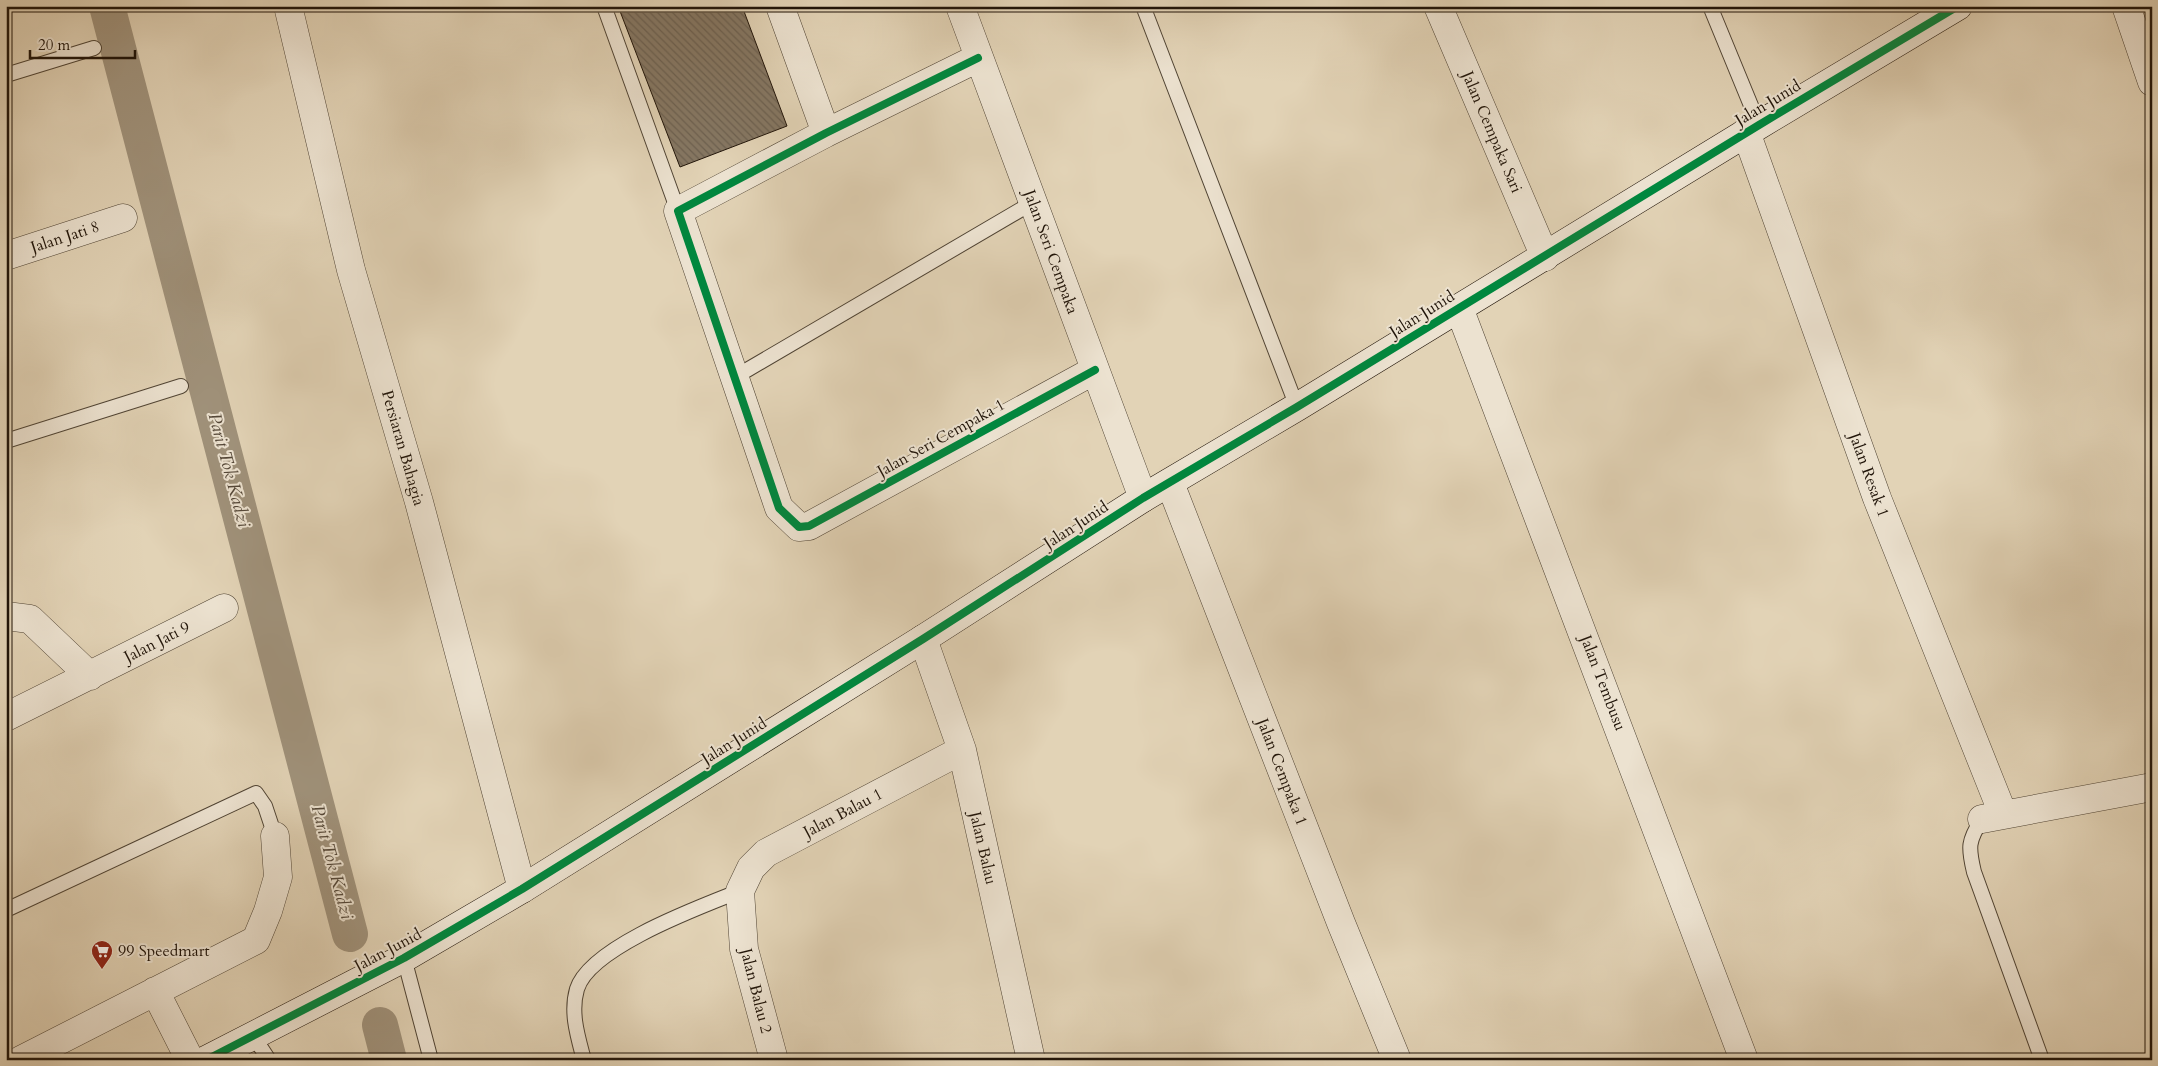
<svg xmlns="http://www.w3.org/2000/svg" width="2158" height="1066" font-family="Cardo,serif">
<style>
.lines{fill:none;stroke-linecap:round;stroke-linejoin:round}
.canal{stroke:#a0927b;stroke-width:36}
.building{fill:url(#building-back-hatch);stroke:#201409}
.lane-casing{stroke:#504434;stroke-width:16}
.street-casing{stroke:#504434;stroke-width:29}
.secondary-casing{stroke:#201409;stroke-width:29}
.lane{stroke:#ece2d0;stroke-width:14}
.street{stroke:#ece2d0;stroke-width:28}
.secondary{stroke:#ece2d0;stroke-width:28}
.cycleway-casing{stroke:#ece2d0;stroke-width:11}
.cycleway{stroke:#00873e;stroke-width:8}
.labels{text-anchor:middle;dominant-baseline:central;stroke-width:4;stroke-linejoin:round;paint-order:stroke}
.street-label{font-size:16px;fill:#201409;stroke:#ece2d0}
.poi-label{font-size:16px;fill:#201409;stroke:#ece2d0;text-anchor:start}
.water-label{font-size:18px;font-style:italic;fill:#534637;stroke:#ece2d0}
</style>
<defs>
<pattern id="building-back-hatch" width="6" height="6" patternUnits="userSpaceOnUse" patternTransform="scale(1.25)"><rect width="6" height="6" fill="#857763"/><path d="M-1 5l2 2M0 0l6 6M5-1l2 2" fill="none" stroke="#6c6050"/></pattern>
</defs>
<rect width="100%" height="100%" fill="#e2d3b6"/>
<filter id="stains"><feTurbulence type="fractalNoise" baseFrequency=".004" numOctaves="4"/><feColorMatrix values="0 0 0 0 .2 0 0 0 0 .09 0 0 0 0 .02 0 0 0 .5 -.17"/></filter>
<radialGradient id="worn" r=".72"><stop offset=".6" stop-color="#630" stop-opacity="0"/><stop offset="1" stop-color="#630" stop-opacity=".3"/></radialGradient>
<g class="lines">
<path class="canal" d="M107,6L350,934
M380,1025L389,1060"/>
</g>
<path class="building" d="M618,6H742L787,126L680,167Z"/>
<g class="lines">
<g class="lane-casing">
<path id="lane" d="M604,6L678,211
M1143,6L1297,407
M1710,6L1759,125
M6,75L94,48
M735,377L1032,203
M6,441L181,386
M1982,819C1968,841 1968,847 1974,872L2042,1060
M6,910L256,793L265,806L275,836
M404,958L431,1060
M254,1037L269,1060
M584,1060C578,1037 570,1013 577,989C590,947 700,907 740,891"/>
</g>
<g class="street-casing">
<path id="street" d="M288,6L351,270L419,502L522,889
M780,6L826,133
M960,6L1143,498
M1438,6L1545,257
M2126,6L2152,82
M978,58L826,133L678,211L779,508L799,527L809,526L1095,370
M1746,132L1877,498L2003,814
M6,256L123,218
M1459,308L1744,1060
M1170,483L1341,923L1397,1060
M6,616L30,619L90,676
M923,639L962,750L1031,1060
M6,717L224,608
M1982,819L2152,787
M155,991L190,1060
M21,1060L256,940L268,911L278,877L275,836
M774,1060L744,949L740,891L751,868L766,853L962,750"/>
</g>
<g class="secondary-casing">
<path id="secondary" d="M206,1060L404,958L522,889L923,639L1143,498L1297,407L1759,125L1958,6"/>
</g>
<use href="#lane" class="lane"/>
<use href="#street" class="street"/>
<use href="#secondary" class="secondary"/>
<g class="cycleway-casing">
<path id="cycleway" d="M978,58L826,133L678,211L779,508L799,527L809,526L1095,370
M206,1060L404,958L522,889L923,639L1143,498L1297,407L1759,125L1958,6"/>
</g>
<use href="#cycleway" class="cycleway"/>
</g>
<defs>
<g id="supermarket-pin" transform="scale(1.125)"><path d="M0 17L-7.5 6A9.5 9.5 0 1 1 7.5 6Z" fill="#8f2418" stroke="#ece2d0"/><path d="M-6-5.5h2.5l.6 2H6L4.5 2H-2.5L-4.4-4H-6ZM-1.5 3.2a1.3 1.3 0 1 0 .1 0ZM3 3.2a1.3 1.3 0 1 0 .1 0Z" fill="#fff"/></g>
</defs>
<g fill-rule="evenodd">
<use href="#supermarket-pin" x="102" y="951"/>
</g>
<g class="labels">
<g class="street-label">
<text transform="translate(1768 103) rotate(-31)">Jalan Junid</text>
<text transform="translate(1492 132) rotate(67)">Jalan Cempaka Sari</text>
<text transform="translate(65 237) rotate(-18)">Jalan Jati 8</text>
<text transform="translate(1051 252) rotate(70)">Jalan Seri Cempaka</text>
<text transform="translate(1422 314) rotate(-32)">Jalan Junid</text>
<text transform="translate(941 438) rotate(-29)">Jalan Seri Cempaka 1</text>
<text transform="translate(403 448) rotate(74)">Persiaran Bahagia</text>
<text transform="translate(1869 475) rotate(70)">Jalan Resak 1</text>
<text transform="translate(1076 525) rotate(-33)">Jalan Junid</text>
<text transform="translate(157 642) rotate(-27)">Jalan Jati 9</text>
<text transform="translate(1603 683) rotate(69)">Jalan Tembusu</text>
<text transform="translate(734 741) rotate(-32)">Jalan Junid</text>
<text transform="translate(1282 772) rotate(69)">Jalan Cempaka 1</text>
<text transform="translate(843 813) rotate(-28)">Jalan Balau 1</text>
<text transform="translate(983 848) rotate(77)">Jalan Balau</text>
<text transform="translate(388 950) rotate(-28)">Jalan Junid</text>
<text transform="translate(756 991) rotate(76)">Jalan Balau 2</text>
</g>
<g class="poi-label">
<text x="118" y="951">99 Speedmart</text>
</g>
<g class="water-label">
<text transform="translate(229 470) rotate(75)">Parit Tok Kadzi</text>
<text transform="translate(332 862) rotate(75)">Parit Tok Kadzi</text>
</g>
</g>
<rect width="2158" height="1066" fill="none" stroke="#e2d3b6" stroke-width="25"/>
<rect x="8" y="8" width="2143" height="1051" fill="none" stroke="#201409" stroke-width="2.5"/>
<rect x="12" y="12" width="2133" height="1041" fill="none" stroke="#201409"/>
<path d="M30 50v8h105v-8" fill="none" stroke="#201409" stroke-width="2.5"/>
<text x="38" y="50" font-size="15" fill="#201409" stroke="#ece2d0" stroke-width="4" paint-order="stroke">20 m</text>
<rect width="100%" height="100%" filter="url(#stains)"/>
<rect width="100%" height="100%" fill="url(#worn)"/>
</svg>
